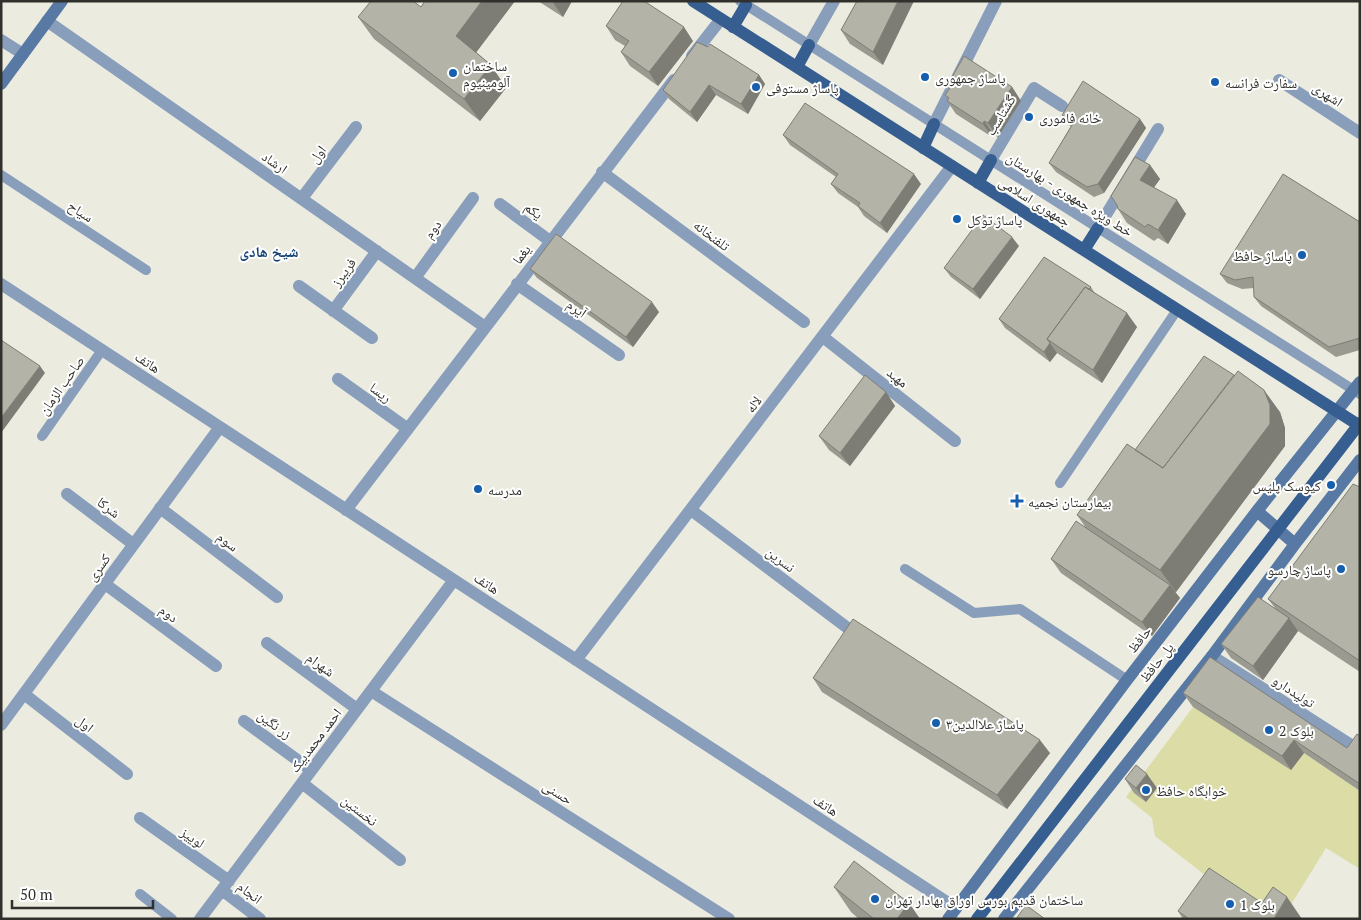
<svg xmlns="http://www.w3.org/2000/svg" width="1361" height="920" font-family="'PT Serif','Noto Naskh Arabic',serif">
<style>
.green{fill:#dbdca6}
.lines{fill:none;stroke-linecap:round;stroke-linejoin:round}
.lane{stroke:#889ebb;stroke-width:10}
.street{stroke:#889ebb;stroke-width:12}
.secondary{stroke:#5879a3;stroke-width:12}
.primary{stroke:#365e90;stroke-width:12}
.primary-bridge{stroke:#365e90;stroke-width:12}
.wall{fill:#9a9a90}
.shaded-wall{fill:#7d7d76}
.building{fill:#b3b3a8;stroke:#7d7d76}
.poi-dot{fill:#165fae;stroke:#fff;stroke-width:2}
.labels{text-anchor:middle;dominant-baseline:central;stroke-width:4;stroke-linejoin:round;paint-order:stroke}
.poi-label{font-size:14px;fill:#30312c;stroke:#fff;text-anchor:start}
.street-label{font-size:14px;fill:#30312c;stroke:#fff}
.neighbourhood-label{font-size:15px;font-weight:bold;fill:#144074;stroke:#fff}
</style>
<rect width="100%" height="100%" fill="#ebebe0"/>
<path class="green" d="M1193,707L1291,769L1304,753L1360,791V869L1326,848L1282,919L1224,890L1155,836L1152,818L1126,797Z"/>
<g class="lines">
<path class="lane" d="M740,1L1360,394
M1,175L146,270
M42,436L102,350
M1060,483L1177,310
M905,569L974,613L1020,609L1127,680
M140,894L172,919"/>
<path class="street" d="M47,21L485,327
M1,40L23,54
M809,45L834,1
M692,56L721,19
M1279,80L1360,133
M934,124L996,1
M991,160L1034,88L1062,106
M602,172L804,322
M302,198L356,127
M500,204L550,241
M1098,228L1158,129
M415,278L473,198
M1,284L956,908
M517,284L619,355
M299,286L372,338
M333,311L377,251
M823,337L955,441
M338,379L408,429
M67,494L133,544
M160,508L277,597
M346,510L674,80
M691,510L853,632
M105,584L216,666
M267,643L357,709
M1212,656L1359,750
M576,660L952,166
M371,691L729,919
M24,694L127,774
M244,721L311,770
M1,725L220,427
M302,783L400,860
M140,818L229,881
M222,890L260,919
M200,919L454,580"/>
<path class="secondary" d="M1,84L62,1
M1257,511L1295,544
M948,919L1127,680L1257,511L1360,382
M1004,919L1212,656L1295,544L1360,460"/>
<path class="primary" d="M693,1L1360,426
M733,27L746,5
M797,67L809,45
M923,148L934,124
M978,183L991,160
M1084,250L1098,228"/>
<path class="primary-bridge" d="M977,919L1360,423"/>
</g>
<path class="wall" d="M425,1H515L476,52L491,65L506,88L480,121L374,39L358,17L421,7Z
M538,1H572L563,17Z
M857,1L883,65L850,44L841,30Z
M606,26L693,41L658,86L630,66L621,52L625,46L615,40Z
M759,75L765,84L748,114L716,95L697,122L669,99L663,90Z
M947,86L1012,87L1021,101L998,137L994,135L992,137L956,114L947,101L948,99L945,95L949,89Z
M1062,115L1140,119L1146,128L1104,193L1094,197L1056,172L1049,163L1071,126L1068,125Z
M783,135L921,184L887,233L864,216L858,207L838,193L831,184L836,177L790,145Z
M1150,165L1160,179L1154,187L1186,214L1168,244L1158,238L1154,241L1127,223L1118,209V206L1111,196Z
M1360,222V350L1336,357L1261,306L1254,297V288L1242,289L1227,283L1220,274Z
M1019,246L980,299L951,277L944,268Z
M530,269L659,312L633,347L537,278Z
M1091,287L1094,292L1137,327L1102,383L1057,353L1050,362L1005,328L999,319Z
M886,392L895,406L850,466L829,450L819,436Z
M1280,412L1285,428V446L1176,592H1175L1180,598L1152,636L1061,573L1051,559L1086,528L1077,515L1135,450Z
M1360,487V672L1298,631L1263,680L1231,658L1221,644L1275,608L1268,599Z
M813,678L1050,753L1007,809L822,692Z
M1183,693L1347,748L1360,736V791L1304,753L1291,770L1193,707Z
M1125,779L1157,788L1146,802L1134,793Z
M834,887L909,903L920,919H859L851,912Z
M1262,903L1302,919H1183L1178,911Z"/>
<path class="shaded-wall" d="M482,1H515L472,58L456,36Z
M552,1H572L563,17Z
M898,1H914L883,65L873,52Z
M684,27L693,41L658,86L649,72Z
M491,65L506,88L480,121L464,99Z
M759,75L765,84L748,114L741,104Z
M709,85L716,95L697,122L690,112Z
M1012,87L1021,101L998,137L988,123Z
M1140,119L1146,128L1104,193L1098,184Z
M984,121L994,135L992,137L983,124Z
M1150,165L1160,179L1150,193L1140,180Z
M914,174L921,184L887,233L880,223Z
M1177,200L1186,214L1168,244L1158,230Z
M1012,237L1019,246L980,299L973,289Z
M652,302L659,312L633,347L626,337Z
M1127,313L1137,327L1102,383L1093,370Z
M1050,343L1057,353L1050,362L1044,352Z
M40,366L45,373L1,433V418Z
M1264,390L1280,412L1285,428V446L1176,592L1160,570Z
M886,392L895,406L850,466L840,453Z
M1170,585L1180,598L1152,636L1142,622Z
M1289,618L1298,631L1263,680L1253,666Z
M1040,740L1050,753L1007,809L997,795Z
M1294,740L1304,753L1291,770L1282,756Z
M1147,774L1157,788L1146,802L1136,788Z
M1287,897L1302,919H1274Z
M909,903L920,919H897Z"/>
<path class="building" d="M371,1H413L421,7L425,1H482L456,36L491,65L464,99L358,17Z
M623,1H644L684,27L649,72L621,52L629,41L606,26Z
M857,1H898L873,52L841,30Z
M697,42L708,47L710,44L759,75L741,104L709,85L690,112L663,90Z
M964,56L1012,87L988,123L984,121L983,124L947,101L949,98L945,95L950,88L947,86Z
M1083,81L1140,119L1098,184L1087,187L1049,163L1074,122L1062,115Z
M805,103L914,174L880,223L858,206L860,203L831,184L838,174L783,135Z
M1135,157L1150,165L1140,180L1177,200L1158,230L1148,224L1145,227L1118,209L1117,205L1111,196Z
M1283,174L1360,222V338L1329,347L1254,297L1253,277L1235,280L1220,274Z
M983,215L1012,237L973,289L944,268Z
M556,234L652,302L626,337L530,269Z
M1044,257L1091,287L1089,289L1085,287L1047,339L1050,343L1044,352L999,319Z
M1085,287L1127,313L1093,370L1047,339Z
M1,340L40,366L1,418Z
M1204,356L1234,375L1163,468L1135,450Z
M1238,371L1264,390L1270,405V424L1160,570L1077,515L1127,444L1163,468Z
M865,375L886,392L840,453L819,436Z
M1353,484L1360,487V661L1268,599Z
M1076,521L1170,585L1142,622L1051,559Z
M1258,597L1289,618L1253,666L1221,644Z
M853,619L1040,740L997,795L813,678Z
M1210,657L1347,748L1357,734L1360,736V784L1294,740L1282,756L1183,693Z
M1136,765L1147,774L1136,788L1125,779Z
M854,861L909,903L897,919H874L834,887Z
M1209,868L1262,903L1273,887L1287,897L1274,919H1189L1178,911Z
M1026,905L1045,919H1016Z"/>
<g class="poi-dot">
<circle cx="453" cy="73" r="5"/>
<circle cx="925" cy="77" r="5"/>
<circle cx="1215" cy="82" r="5"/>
<circle cx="756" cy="87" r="5"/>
<circle cx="1029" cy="117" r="5"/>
<circle cx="957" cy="219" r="5"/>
<circle cx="1302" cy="255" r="5"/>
<circle cx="1331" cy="485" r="5"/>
<circle cx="478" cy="489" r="5"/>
<path d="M1014.5 493.5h5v5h5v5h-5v5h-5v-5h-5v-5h5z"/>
<circle cx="1341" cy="569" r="5"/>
<circle cx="936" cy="723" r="5"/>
<circle cx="1269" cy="730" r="5"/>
<circle cx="1146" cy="790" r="5"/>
<circle cx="875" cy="899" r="5"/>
<circle cx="1230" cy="904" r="5"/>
</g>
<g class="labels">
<g class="poi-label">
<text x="463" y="65">ساختمان<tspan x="463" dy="16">آلومینیوم</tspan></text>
<text x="935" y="77">پاساژ جمهوری</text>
<text x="1225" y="82">سفارت فرانسه</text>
<text x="766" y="87">پاساژ مستوفی</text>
<text x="1039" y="117">خانه فاموری</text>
<text x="967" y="219">پاساژ توکل</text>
<text x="1292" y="255" text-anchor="end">پاساژ حافظ</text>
<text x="1321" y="485" text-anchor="end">کیوسک پلیس</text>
<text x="488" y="489">مدرسه</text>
<text x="1028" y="501">بیمارستان نجمیه</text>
<text x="1331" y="569" text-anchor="end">پاساژ چارسو</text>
<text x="946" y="723">پاساژ علاالدین۳</text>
<text x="1279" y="730">بلوک 2</text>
<text x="1156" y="790">خوابگاه حافظ</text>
<text x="885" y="899">ساختمان قدیم بورس اوراق بهادار تهران</text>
<text x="1240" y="904">بلوک 1</text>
</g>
<g class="street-label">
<text transform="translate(1328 94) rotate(33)">اشهری</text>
<text transform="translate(1000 115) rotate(-59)">گشتاسب</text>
<text transform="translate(317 154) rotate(-53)">اول</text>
<text transform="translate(275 162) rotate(35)">ارشاد</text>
<text transform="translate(1070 194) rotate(32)">خط ویژه جمهوری - بهارستان</text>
<text transform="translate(1035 201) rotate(32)">جمهوری اسلامی</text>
<text transform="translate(534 210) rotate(36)">یکم</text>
<text transform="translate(81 211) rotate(33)">سیاح</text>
<text transform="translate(432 229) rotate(-54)">دوم</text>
<text transform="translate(712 235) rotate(37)">تلفنخانه</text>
<text transform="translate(521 254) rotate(-53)">یغما</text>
<text transform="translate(343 272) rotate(-54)">فریبرز</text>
<text transform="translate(577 308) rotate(35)">آیرم</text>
<text transform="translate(148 362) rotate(33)">هاتف</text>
<text transform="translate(898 377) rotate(39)">مهبد</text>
<text transform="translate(61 385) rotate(-55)">صاحب الزمان</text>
<text transform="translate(381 392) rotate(36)">ریسا</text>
<text transform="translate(753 404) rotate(-53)">لاله</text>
<text transform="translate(109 507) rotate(37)">شرکا</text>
<text transform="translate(228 541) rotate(37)">سوم</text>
<text transform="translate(781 559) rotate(37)">نسرین</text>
<text transform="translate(98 567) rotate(-54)">کسری</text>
<text transform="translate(487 583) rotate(33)">هاتف</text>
<text transform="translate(169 613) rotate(36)">دوم</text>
<text transform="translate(1139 639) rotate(-52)">حافظ</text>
<text transform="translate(1156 662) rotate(-52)">پل حافظ</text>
<text transform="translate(321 664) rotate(36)">شهرام</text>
<text transform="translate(1294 691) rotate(33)">تولیددارو</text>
<text transform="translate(85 723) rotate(38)">اول</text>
<text transform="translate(275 724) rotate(36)">زر نگین</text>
<text transform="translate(315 740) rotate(-53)">احمد محمدبیک</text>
<text transform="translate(558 792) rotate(32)">حسنی</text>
<text transform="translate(826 805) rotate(33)">هاتف</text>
<text transform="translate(360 810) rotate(38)">نخستین</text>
<text transform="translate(193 837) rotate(35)">لوییز</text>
<text transform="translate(250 892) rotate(37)">انجام</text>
</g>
<g class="neighbourhood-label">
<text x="269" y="251">شیخ هادی</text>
</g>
</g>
<rect width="1361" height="920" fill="none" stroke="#30312c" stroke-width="5"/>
<path d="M12 900v8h141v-8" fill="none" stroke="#30312c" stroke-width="2.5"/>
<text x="20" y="900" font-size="15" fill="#30312c" stroke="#ffffff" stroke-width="4" paint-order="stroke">50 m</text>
</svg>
